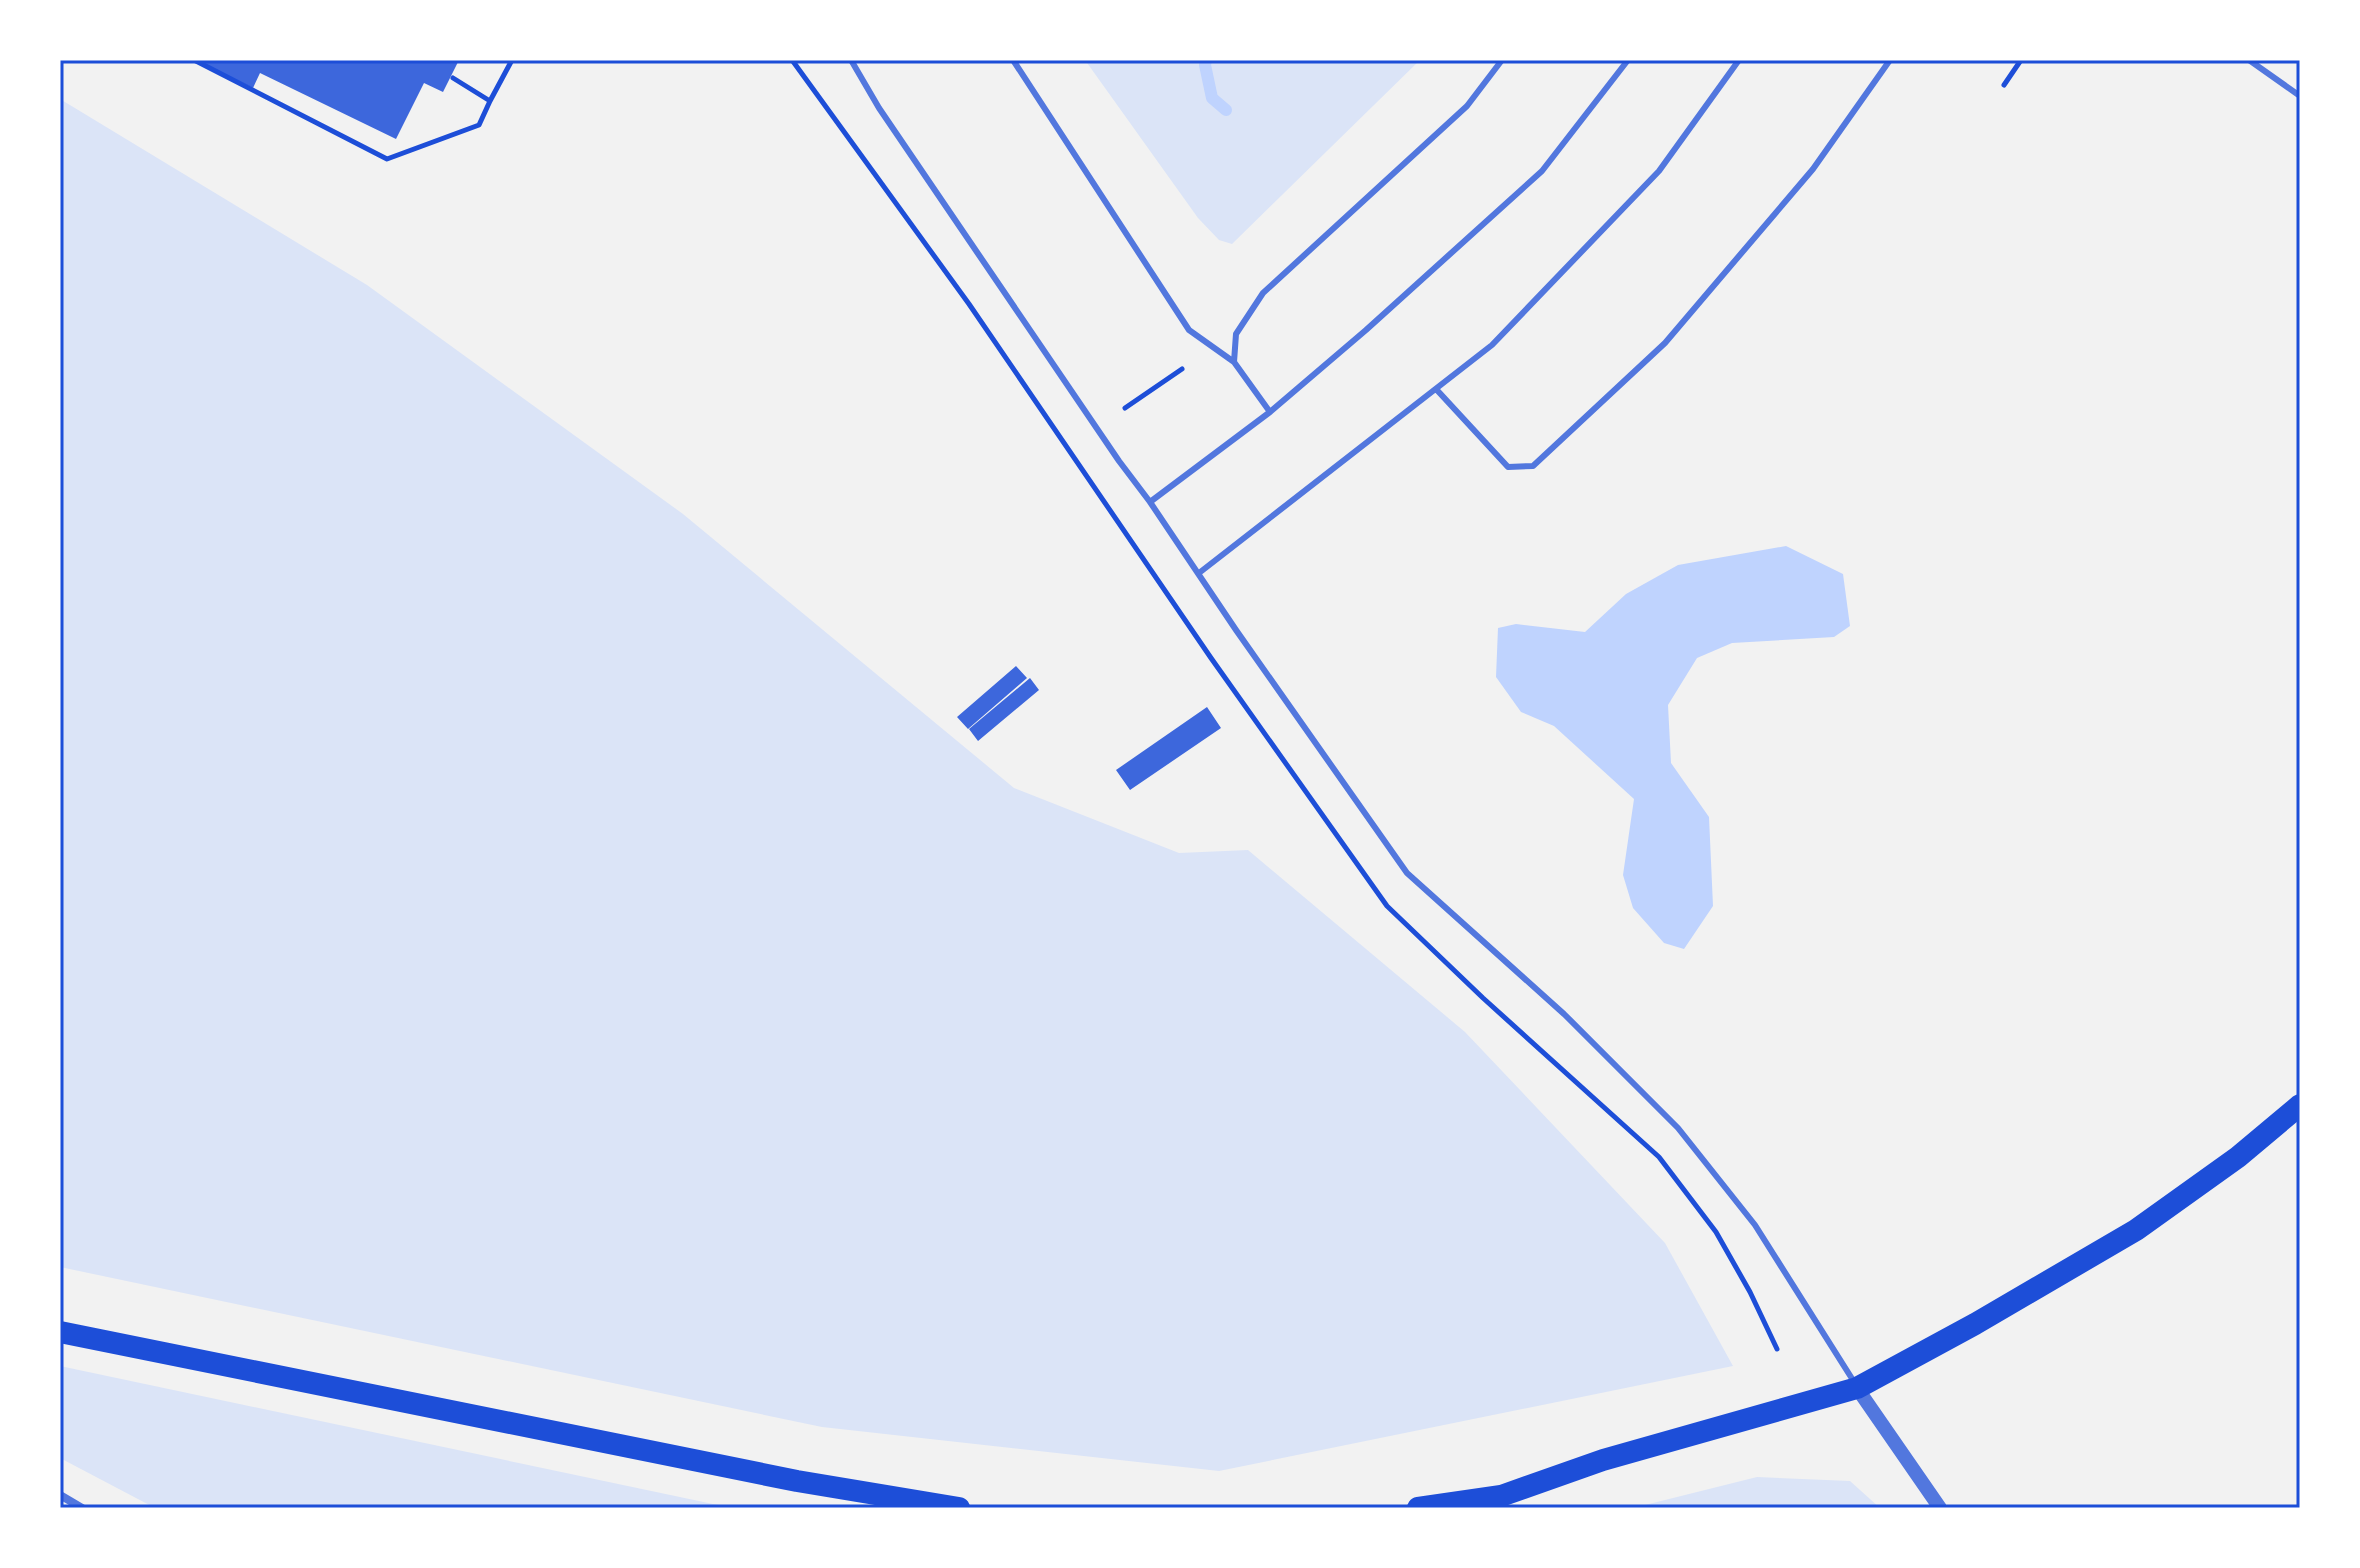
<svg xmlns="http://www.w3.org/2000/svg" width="2360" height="1568" font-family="'Alegreya Sans',sans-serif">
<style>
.green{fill:#dbe4f7}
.water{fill:#bfd3fe}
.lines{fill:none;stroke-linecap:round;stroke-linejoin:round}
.stream{stroke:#bfd3fe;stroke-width:12}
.building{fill:#3d67dc}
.path{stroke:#1d4ed8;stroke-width:5}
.service{stroke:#5277de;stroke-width:6}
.minor{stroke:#5277de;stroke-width:8}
.tertiary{stroke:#5277de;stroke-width:14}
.trunk{stroke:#1d4ed8;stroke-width:22}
.neatline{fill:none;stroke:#1d4ed8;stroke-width:3}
</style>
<rect width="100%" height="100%" fill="#f2f2f2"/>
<path class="green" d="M1085,60H1420L1232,244L1219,240L1198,218Z
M60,99L367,285L683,514L1014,788L1179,853L1248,850L1465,1032L1665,1243L1733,1366L1219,1471L822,1427L60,1267Z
M60,1366L713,1504L738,1508H155L60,1458Z
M1757,1477L1850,1481L1880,1508H1633Z"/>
<path class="water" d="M1786,546L1843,574L1850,626L1834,637L1732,643L1697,658L1668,705L1671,763L1709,817L1713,906L1684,949L1664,943L1633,908L1623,875L1634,799L1554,726L1521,712L1496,677L1498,628L1516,624L1585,632L1626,594L1678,565Z"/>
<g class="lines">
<path class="stream" d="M1206,60L1205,65L1212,98L1226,110"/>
</g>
<path class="building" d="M195,60H459L443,92L424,83L396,139L260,73L253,88Z
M1016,666L1027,678L968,729L957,717Z
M1030,678L1039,690L978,741L969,729Z
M1207,707L1221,728L1130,790L1116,770Z"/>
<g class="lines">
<path class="path" d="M194,60L387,159L479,125L490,101
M792,60L969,304L1211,658L1387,906L1483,998L1659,1157L1716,1232L1750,1292L1777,1349
M2299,60L2300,61
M453,78L490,101L512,60
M2004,85L2021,60
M1125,408L1182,369"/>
<path class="service" d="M851,60L879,108L1119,461L1150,502
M1013,60L1189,330L1234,362
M1502,60L1467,106L1263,293L1236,334L1234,362L1270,412L1366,330L1542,171L1628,60
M2249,60L2300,96
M1436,389L1508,467L1533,466L1665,343L1813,169L1890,60
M1270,412L1150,502L1236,630L1407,873L1564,1014L1678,1128L1755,1225L1856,1385
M1199,573L1492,345L1659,171L1739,60"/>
<path class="minor" d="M60,1495L82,1508"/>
<path class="tertiary" d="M1857,1388L1940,1508"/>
<path class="trunk" d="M60,1332L797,1481L959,1508
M1418,1508L1501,1496L1603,1460L1857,1388L1975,1324L2136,1230L2238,1157L2300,1105"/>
</g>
<rect width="2360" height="1568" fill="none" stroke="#ffffff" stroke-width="124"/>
<rect x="62" y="62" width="2236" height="1444" class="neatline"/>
</svg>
